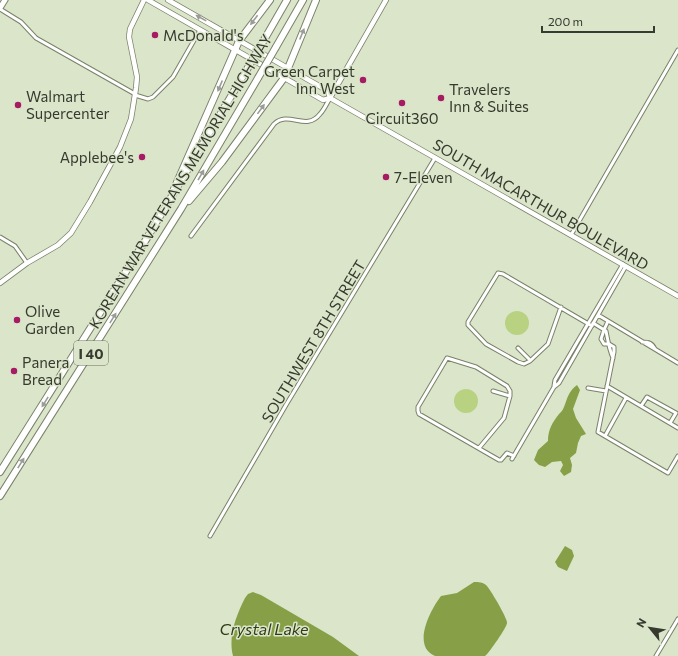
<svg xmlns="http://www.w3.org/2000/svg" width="678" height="656" font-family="Commissioner,sans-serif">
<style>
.green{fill:#b9d281}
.water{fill:#87a047}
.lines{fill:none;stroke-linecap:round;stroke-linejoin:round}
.street-casing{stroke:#798269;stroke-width:5}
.secondary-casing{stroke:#798269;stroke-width:6}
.primary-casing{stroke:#798269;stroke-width:7}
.highway-casing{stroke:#798269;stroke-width:8}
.street{stroke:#fff;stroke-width:3}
.secondary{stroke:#fff;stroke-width:4.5}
.primary{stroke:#fff;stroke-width:5}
.highway{stroke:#fff;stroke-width:6}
.highway-bridge-casing{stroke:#798269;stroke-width:8;stroke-linecap:butt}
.highway-bridge{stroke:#fff;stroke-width:6}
.oneway{fill:#9a9c97}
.poi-dot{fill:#a61c62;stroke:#dbe5ca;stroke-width:1.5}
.labels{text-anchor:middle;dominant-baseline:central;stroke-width:3;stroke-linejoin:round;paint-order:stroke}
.shield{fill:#dbe5ca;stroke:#686d5e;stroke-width:1}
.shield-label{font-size:14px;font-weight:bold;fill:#363a2f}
.poi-label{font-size:15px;fill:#363a2f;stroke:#dbe5ca;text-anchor:start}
.street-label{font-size:15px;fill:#363a2f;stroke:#dbe5ca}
.water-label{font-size:16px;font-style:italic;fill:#323d17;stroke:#dbe5ca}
</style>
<rect width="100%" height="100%" fill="#dbe5ca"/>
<path class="green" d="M505 323a12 12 0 1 1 24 0a12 12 0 1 1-24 0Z
M454 401a12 12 0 1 1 24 0a12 12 0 1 1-24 0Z"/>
<path class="water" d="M577,385L580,390L573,409L576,418L586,434L581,436L578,443L576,453L570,458L572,465L571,472L564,476L560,471L563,465L561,461L552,462L545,467L539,465L534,460L538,450L548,441C548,430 552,423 559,414C561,412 563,410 564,407C568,397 568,392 577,385Z
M565,546L572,550L574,556L567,571L558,567L555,562Z
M474,582C479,582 482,582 486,585C489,587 508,619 507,623C507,627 489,653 485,656C475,656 442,656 435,656C411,646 431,609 441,596L457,593Z
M253,592L261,595L333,637L359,656H233C228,636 236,616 245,598L248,594Z"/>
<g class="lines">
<g class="street-casing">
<path id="street" d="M0,9L21,22L36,38L135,94
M135,95L148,99L153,97L173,77L200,30
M571,235L678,50
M191,236L274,124C289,110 306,132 320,114C324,110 327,103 330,98
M0,237L15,246L27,263
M561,307L548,344L530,361L524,364L518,362L486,344L468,325V322L498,273L503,274L592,326
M598,315L678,363
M608,321L604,330L601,339L604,344H609L614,347V352L598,432L668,473L678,456
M593,323L606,331C608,341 609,349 613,358
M642,342C649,342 652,343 655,349
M518,348L530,360
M554,386L555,380L623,264
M607,386L678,428
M588,388L606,391
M493,391L510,396
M641,406L647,397L676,413L670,423
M605,436L626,398
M479,448L504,418L510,396V391L507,386L476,367L447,358L418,407V411L419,414L499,460H501L507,453L514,456
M512,459L554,387L559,383L626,266
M210,536L286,405L435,158
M656,656L678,619"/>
</g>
<g class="secondary-casing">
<path id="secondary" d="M148,0L323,100L330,98L678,296
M168,0L328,91L330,98
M330,98L386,0
M0,283L27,263L58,245L71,233L90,202L120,147L131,119L136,88L137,77L129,37L130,29L144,0"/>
</g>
<g class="primary-casing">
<path id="primary" d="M0,8L5,0"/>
</g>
<g class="highway-casing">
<path id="highway" d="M264,40L287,0
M276,47L303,0
M174,189L239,41L270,0
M189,201L222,162L284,78L316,0
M0,472L147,238L246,71
M0,496L181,209L258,78"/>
</g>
<use href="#street" class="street"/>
<use href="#secondary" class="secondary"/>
<use href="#primary" class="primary"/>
<use href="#highway" class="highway"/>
<g class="highway-bridge-casing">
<path id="highway-bridge" d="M246,71L264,40
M258,78L276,47"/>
</g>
<use href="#highway-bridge" class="highway-bridge"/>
</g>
<defs><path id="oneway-solid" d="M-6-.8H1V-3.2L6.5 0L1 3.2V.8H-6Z"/></defs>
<g class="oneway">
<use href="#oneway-solid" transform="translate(201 18) rotate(-151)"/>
<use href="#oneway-solid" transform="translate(254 20) rotate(127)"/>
<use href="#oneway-solid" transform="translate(302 34) rotate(-68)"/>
<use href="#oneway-solid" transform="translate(220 86) rotate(113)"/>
<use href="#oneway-solid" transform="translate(261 109) rotate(-54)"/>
<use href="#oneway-solid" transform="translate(201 175) rotate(-60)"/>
<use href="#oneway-solid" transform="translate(113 318) rotate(-58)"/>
<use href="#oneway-solid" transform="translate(45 402) rotate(122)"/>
<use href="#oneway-solid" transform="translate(21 463) rotate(-58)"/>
</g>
<g class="poi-dot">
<circle cx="155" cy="35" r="4"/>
<circle cx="363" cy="80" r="4"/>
<circle cx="441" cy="98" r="4"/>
<circle cx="402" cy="103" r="4"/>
<circle cx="18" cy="105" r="4"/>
<circle cx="142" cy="157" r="4"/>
<circle cx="386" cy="177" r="4"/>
<circle cx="17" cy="320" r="4"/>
<circle cx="14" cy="371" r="4"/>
</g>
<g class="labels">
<rect class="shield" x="74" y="341" width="34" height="24" rx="3"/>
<g class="shield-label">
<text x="91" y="353">I 40</text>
</g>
<g class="poi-label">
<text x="163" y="35">McDonald's</text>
<text x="355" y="71" text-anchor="end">Green Carpet<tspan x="355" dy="17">Inn West</tspan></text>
<text x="449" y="89">Travelers<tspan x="449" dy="17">Inn &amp; Suites</tspan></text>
<text x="26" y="96">Walmart<tspan x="26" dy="17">Supercenter</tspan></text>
<text x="402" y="118" text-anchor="middle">Circuit360</text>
<text x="134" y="157" text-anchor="end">Applebee's</text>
<text x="394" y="177">7-Eleven</text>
<text x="25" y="311">Olive<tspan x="25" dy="17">Garden</tspan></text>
<text x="22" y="362">Panera<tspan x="22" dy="17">Bread</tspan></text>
</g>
<g class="street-label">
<text transform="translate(180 181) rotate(-59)">KOREAN WAR VETERANS MEMORIAL HIGHWAY</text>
<text transform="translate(541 204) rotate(30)">SOUTH MACARTHUR BOULEVARD</text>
<text transform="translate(313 341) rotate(-59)">SOUTHWEST 8TH STREET</text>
</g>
<g class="water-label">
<text x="264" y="628">Crystal Lake</text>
</g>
</g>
<g transform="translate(650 628) rotate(300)" stroke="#dbe5ca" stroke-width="3" paint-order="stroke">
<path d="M0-3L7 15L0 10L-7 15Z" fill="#363a2f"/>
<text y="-6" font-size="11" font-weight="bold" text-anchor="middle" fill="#363a2f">N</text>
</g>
<path d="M542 26v6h112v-6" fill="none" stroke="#363a2f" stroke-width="2"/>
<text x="548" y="26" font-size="12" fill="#363a2f" stroke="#dbe5ca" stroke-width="3" paint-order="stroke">200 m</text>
</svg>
